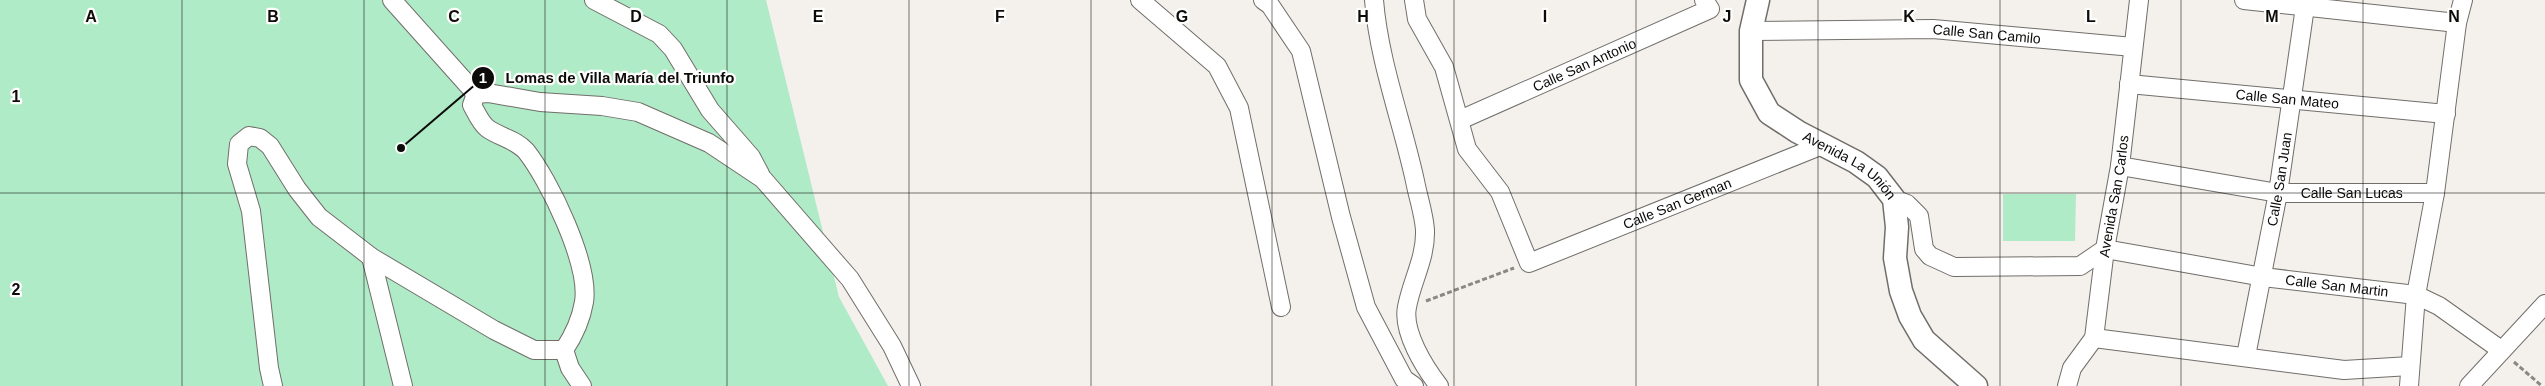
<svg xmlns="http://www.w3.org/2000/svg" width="2545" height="386" font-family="Arial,sans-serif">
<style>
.green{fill:#afebc7}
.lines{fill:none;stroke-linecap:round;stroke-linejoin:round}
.minor-casing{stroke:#716e6a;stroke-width:20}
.major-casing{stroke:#716e6a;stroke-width:25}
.path{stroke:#8a8784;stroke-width:3;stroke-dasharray:5 2.5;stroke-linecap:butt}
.minor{stroke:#fff;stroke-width:18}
.major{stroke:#fff;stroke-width:22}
.grid{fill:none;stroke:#0d0b0a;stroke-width:1;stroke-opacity:0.55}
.labels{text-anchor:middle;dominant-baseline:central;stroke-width:4.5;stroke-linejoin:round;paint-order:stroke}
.street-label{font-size:14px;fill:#0d0b0a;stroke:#fefefd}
.grid-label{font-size:16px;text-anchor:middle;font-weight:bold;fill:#0d0b0a;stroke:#fefefd;stroke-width:4.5;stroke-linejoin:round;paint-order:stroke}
.leader{fill:none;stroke:#0d0b0a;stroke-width:2}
.callout-dot{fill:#0d0b0a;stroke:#fefefd;stroke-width:2}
.mark-label{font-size:15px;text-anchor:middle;font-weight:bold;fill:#fff}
.callout-label{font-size:15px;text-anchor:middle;font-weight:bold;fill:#0d0b0a;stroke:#fefefd;stroke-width:4.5;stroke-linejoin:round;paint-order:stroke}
</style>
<rect width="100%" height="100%" fill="#f4f0ec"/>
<path class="green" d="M0,0H766L839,297L888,386H0Z
M2003,194H2076L2075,241H2003Z"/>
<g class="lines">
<g class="minor-casing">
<g id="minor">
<path d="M392,0L476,94"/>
<path d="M594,0L659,34L673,49L710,110L751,157L760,174"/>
<path d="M1140,0L1217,66L1239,108L1281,307"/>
<path d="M1263,0L1270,5L1301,51L1341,217L1366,307L1404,379L1414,386"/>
<path d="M1374,0C1379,62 1402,121 1415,181C1418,197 1424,214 1425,230C1426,258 1412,280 1407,307C1402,332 1425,368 1439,386"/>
<path id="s1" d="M1414,0L1417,19L1444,67L1467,149L1500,192L1529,263L1825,144"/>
<path d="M2244,0L2457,23"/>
<path id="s2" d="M1751,31L1933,29L2133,47"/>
<path id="s3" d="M2129,84L2446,114"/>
<path id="s4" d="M1460,120L1710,9L1704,0"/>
<path id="s5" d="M2120,166L2278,193H2435"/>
<path id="s6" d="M1894,199L1907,204L1919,216L1924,249L1930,256L1954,267L2080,266L2105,249L2263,277L2416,295L2439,306L2501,350"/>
<path d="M371,257L403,386"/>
<path d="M2094,338L2344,370L2410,366"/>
<path d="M564,350L570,368L582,386"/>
<path id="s7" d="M2246,356L2278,193L2306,0"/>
<path d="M273,386L269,368L251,211L237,164L239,144L249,136L260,138L270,146L297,189L319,217L371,257L494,330L534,350H564C574,335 581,320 584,302C590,264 549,180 526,151C515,139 499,137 487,128C480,122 476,112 472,105L476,94L488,93L540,102L602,106L638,112L709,143L763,179L850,279L892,346L911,386"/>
<path id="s8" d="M2067,386L2072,368L2094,338L2105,249L2120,166L2139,0"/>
<path d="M2409,386L2416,295L2435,193L2457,23L2463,0"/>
<path d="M2469,386L2545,304"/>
</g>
</g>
<g class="major-casing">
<g id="major">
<path id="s9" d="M1758,0L1751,31V80L1769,113L1798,132L1856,162L1877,177L1894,199L1897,227L1895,258L1901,291L1910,316L1924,340L1976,386"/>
</g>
</g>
<path class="path" d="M1426,301L1514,268
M2514,362L2542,386"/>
<use href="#minor" class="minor"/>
<use href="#major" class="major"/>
</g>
<path class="grid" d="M182,0V386M364,0V386M545,0V386M727,0V386M909,0V386M1091,0V386M1272,0V386M1454,0V386M1636,0V386M1818,0V386M2000,0V386M2181,0V386M2363,0V386M0,193H2545"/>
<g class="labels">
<g class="street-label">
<text stroke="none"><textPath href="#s2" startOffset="236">Calle San Camilo</textPath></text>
<text stroke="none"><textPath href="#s4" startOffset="136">Calle San Antonio</textPath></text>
<text stroke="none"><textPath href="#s3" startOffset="159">Calle San Mateo</textPath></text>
<text stroke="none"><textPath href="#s9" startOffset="215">Avenida La Unión</textPath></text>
<text stroke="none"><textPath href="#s7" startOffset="180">Calle San Juan</textPath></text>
<text stroke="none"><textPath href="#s5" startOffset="234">Calle San Lucas</textPath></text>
<text stroke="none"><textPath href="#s8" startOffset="199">Avenida San Carlos</textPath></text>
<text stroke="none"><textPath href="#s1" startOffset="450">Calle San German</textPath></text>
<text stroke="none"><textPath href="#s6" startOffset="491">Calle San Martin</textPath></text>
</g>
</g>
<g class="grid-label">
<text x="91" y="22">A</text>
<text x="273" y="22">B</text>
<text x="454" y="22">C</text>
<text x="636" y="22">D</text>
<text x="818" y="22">E</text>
<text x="1000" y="22">F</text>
<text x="1182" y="22">G</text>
<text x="1363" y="22">H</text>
<text x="1545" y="22">I</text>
<text x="1727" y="22">J</text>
<text x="1909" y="22">K</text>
<text x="2091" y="22">L</text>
<text x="2272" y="22">M</text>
<text x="2454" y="22">N</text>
<text x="16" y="102">1</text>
<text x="16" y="295">2</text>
</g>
<path class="leader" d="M401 148L483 78"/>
<g class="callout-dot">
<circle cx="401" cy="148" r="5"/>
<circle cx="483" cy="78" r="12"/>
</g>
<g class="mark-label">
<text x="483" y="83">1</text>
</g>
<g class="callout-label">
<text x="620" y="83">Lomas de Villa María del Triunfo</text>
</g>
</svg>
